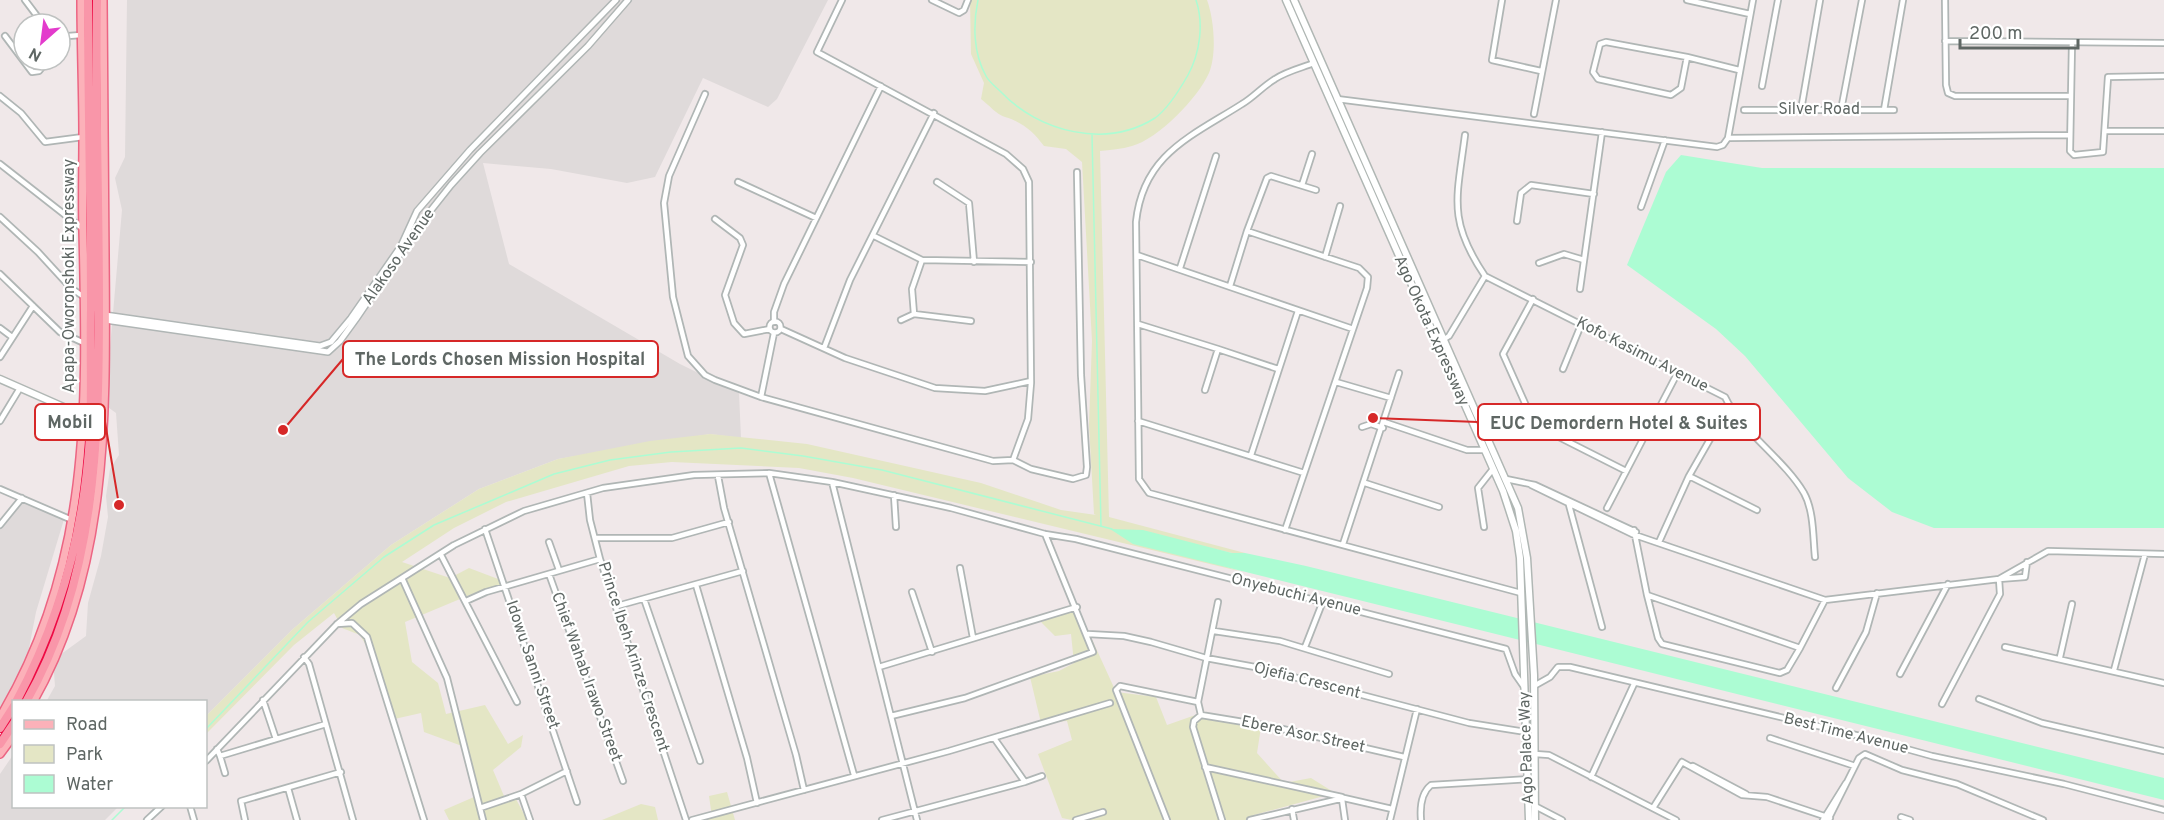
<svg xmlns="http://www.w3.org/2000/svg" width="2164" height="820" font-family="Overpass,sans-serif">
<style>
.industrial{fill:#dfdada}
.green{fill:#e4e6c5}
.water{fill:#acfcd3}
.lines{fill:none;stroke-linecap:round;stroke-linejoin:round}
.stream{stroke:#acfcd3;stroke-width:1.5}
.minor-casing{stroke:#b0b6b5;stroke-width:8}
.tertiary-casing{stroke:#b0b6b5;stroke-width:8}
.secondary-casing{stroke:#b0b7b4;stroke-width:9}
.primary-casing{stroke:#ec6583;stroke-width:10}
.motorway-casing{stroke:#ee0a44;stroke-width:10}
.minor{stroke:#fff;stroke-width:4.5}
.tertiary{stroke:#fff;stroke-width:5}
.secondary{stroke:#fff;stroke-width:6}
.primary{stroke:#fcb1b9;stroke-width:7}
.motorway{stroke:#f996a9;stroke-width:8}
.labels{text-anchor:middle;dominant-baseline:central;stroke-width:4.5;stroke-linejoin:round;paint-order:stroke}
.street-label{font-size:16px;fill:#5f6764;stroke:#fff}
.leader{fill:none;stroke:#d62828;stroke-width:2}
.callout-dot{fill:#d62828;stroke:#fff;stroke-width:2}
.callout{fill:#fff;stroke:#d62828;stroke-width:2}
.callout-label{font-size:18px;text-anchor:middle;font-weight:bold;fill:#5f6764}
</style>
<rect width="100%" height="100%" fill="#f0e8e9"/>
<path class="industrial" d="M127,0H828L777,99L768,107L703,78L655,177L627,183L551,169L483,163L509,264L680,364L739,393L741,438L710,434L558,459L479,489L391,545L293,629L206,716V702H46L55,686L53,660L86,636L88,603L101,556L108,517L106,496L110,469L119,455L116,413L105,405L122,210L115,178L125,157Z
M19,499L65,516L36,612L25,669L0,713V520Z
M13,755L14,806L118,807L105,820H0V774Z"/>
<path class="green" d="M970,0H1207C1214,19 1217,54 1209,73C1198,98 1158,139 1132,146C1122,149 1110,150 1100,151L1109,517L1245,553H1232L1193,544L1205,560L1243,572L853,478L799,468L672,462L629,466L506,502L454,528L402,562L450,578L469,568L506,582L542,576L472,594L405,622L412,662L438,683L446,714L485,705L508,744L523,735L521,747L493,770L504,796L516,799L527,820H449L444,810L474,797L462,746L424,732L421,713L390,720L367,647L360,635L342,628L334,613L294,645L206,734V716L293,629L391,545L479,489L558,459L650,441L710,434L807,444L981,483L1061,510L1096,515L1094,514L1089,425L1092,341L1082,162L1066,149L1044,146C1033,131 1022,122 1005,117C997,115 988,104 981,99L984,83L971,54Z
M1071,609L1090,635L1116,692L1156,697L1167,725L1204,712L1261,727L1257,753L1284,783L1311,778L1335,793L1254,815L1249,820H1072L1062,818L1038,754L1072,740L1067,721L1041,723L1030,677L1059,671L1074,663L1071,634L1055,636L1041,622Z
M727,792L735,820H700L712,817L709,796Z
M641,804L655,807L658,820H602Z"/>
<path class="water" d="M1681,155L1762,168H2164V528H1934L1892,512L1848,478L1745,356L1716,329L1627,265L1666,172Z
M1110,529L1143,530L1232,553H1245L1306,566L2164,778V800L1133,544Z"/>
<g class="lines">
<path class="stream" d="M978,0C973,24 973,53 986,76C989,82 996,87 1001,92C1039,132 1106,149 1155,118C1168,109 1180,89 1188,75C1200,53 1204,24 1196,0
M1092,135L1101,526
M206,729L308,622L384,557L434,525L493,500L554,474L610,460L671,452L741,448L803,456L882,470L1112,529
M112,820L126,806"/>
<g class="minor-casing">
<path id="minor" d="M25,0L43,24
M842,0L817,52L1006,154L1023,169L1029,182L1031,383L1028,419L1013,460
M932,0L959,13L964,10L968,0
M1502,0L1492,60L1541,71
M1687,0L1750,14
M1945,0L1946,85L1948,93L1955,96H2070
M5,36L32,72L39,71L48,60
M1945,41L2164,43
M2072,43L2070,151L2074,155L2103,152L2108,77L2164,76
M60,44L68,36L81,35
M1687,57L1681,88L1671,95L1598,79L1593,72L1600,44L1606,42L1687,57L1739,70
M1314,63C1301,68 1287,71 1275,79C1263,86 1254,97 1242,104C1192,136 1143,154 1136,222L1139,479L1149,493L1521,593
M1762,86L1778,0
M705,94L669,176L664,203L673,297L688,356L705,375L715,380L761,397L993,461L1013,460L1031,469L1073,479L1086,475L1087,467L1081,375L1077,172
M0,96L21,113L45,142L83,137
M1337,99L1717,147L1723,145L1728,138L1753,0
M1744,110H1894
M1801,110L1820,0
M1841,110L1862,0
M1884,110L1903,0
M1534,114L1556,0
M2105,131H2164
M1728,138L2069,135
M0,164L83,229
M738,182L816,218
M937,182L969,203L974,262
M1302,185L1312,154
M1641,207L1665,140
M0,217L38,252L71,288L84,297
M715,219L740,238L743,245L725,295L734,323L744,334L770,329
M1517,221L1521,193L1531,185L1594,194
M1247,231L1267,178L1271,176L1316,190
M874,236L922,260L1031,262
M1137,255L1353,329
M1325,257L1340,206
M1539,263L1564,254L1584,260
M1180,268L1216,156
M0,274L60,332L84,343
M1485,276L1725,397C1741,431 1784,459 1804,493C1814,511 1813,538 1815,557
M1230,286L1247,231L1359,268L1368,277L1367,288L1285,530
M1580,289L1602,132
M1533,299L1503,354L1532,419L1543,429L1626,471
M914,314L912,289L922,260
M901,320L914,314L971,321
M769.5 327a5.5 5.5 0 1 1 11 0a5.5 5.5 0 1 1-11 0Z
M774,322V312L784,284L881,86
M1138,324L1218,349L1205,390
M0,328L12,337
M781,329L845,358L935,388L985,391L1031,381
M1443,340L1449,336L1485,276C1447,220 1457,198 1465,135
M824,348L850,280L934,113
M1218,349L1278,369
M0,357L33,306
M1563,369L1581,325
M1336,382L1391,398
M761,397L774,333
M0,421L20,388
M1138,421L1304,473
M1384,422L1467,450H1483
M1362,427L1371,424L1383,428
M1251,455L1298,311
M769,473L854,775
M718,476L724,508L796,755L804,790
M1689,476L1757,510
M1506,479L1535,485L1636,532
M832,482L917,820
M1365,483L1439,507
M1531,485L1632,534L1825,600L1999,579L2048,551L2164,554
M0,489L72,520
M587,493L590,520L600,559L686,820
M894,495L896,527
M1569,505L1602,627
M1607,508L1678,372
M0,525L22,498
M1484,527L1478,488L1493,469
M485,529L577,802
M1634,530L1647,595L1800,648L1825,600
M595,538H672L729,522
M549,542L559,570
M1659,542L1689,476L1729,406
M1343,544L1399,373
M441,555L517,702
M960,568L973,638
M549,574L623,781
M402,578L447,678L483,820
M696,585L747,758L757,803
M912,592L932,652
M1647,595L1658,638L1662,644L1780,673L1787,670L1800,648
M644,599L700,761
M466,601L486,592L600,559
M1218,602L1198,702L1201,715L1194,721L1193,727L1222,820
M617,606L743,571
M337,624L352,623L367,637L424,820
M1214,631L1280,641L1389,674
M1088,634L1124,636L1151,642L1206,658L1255,667L1469,723L1526,732
M1305,647L1323,601
M2005,647L2164,683
M304,657L309,664L353,820
M2060,657L2072,604
M879,667L1077,607
M2114,670L2145,554
M1900,674L1948,584
M1534,686L1550,677L1558,667H1570L1860,736L1932,756L2064,784L2164,810
M1836,688L1866,632L1877,593
M1979,699L2042,723L2164,751
M263,700L276,739
M1942,704L2000,594L1999,579L2025,577L2027,562
M1201,715L1274,727L1404,757
M891,716L965,698L1093,652L1045,534
M994,738L1025,782L1042,776
M1770,738L1855,766
M217,749L220,756L326,724
M1535,754L1549,755L1676,820
M220,756L225,773
M206,761L337,624L361,604L454,545L524,511L603,488L694,475L769,473L832,482L951,508L1045,534L1076,539L1506,649L1515,674L1524,687
M1682,762L1742,795L1767,797L1830,818
M1693,766L1746,794
M1205,767L1342,797
M1591,777L1634,684
M288,788L297,820
M521,794L530,820
M1342,799L1345,820
M190,806L194,820
M1535,806L1562,820
M480,808L521,794L567,771
M1653,808L1682,762
M1292,809L1294,820
M1901,817L1910,820
M147,820L162,806
M245,820L241,801L341,772
M692,820L949,751L1110,703
M882,820L1025,782
M1076,820L1103,812
M1167,820L1116,690L1120,686L1198,702
M1250,820L1344,798L1392,809
M1390,820L1417,709
M1421,820C1420,808 1421,793 1431,785L1529,779
M1823,820L1846,783
M1828,820L1859,758L1865,754L1902,770L1957,784L2043,820"/>
</g>
<g class="tertiary-casing">
<path id="tertiary" d="M105,315L320,346L331,342L351,318L401,246L417,211L470,150L616,0
M105,320L328,352L340,341L356,319L424,219L451,185L480,153L588,46L628,0"/>
</g>
<g class="secondary-casing">
<path id="secondary" d="M1286,0L1503,491L1516,531L1520,558L1529,820
M1294,0L1518,508L1527,558L1534,675L1535,820
M0,379L84,416"/>
</g>
<g class="primary-casing">
<path id="primary" d="M33,702C111,565 106,406 105,254C104,170 104,85 103,0
M0,717C92,564 87,403 83,232C82,200 83,168 83,136C83,91 81,45 81,0
M0,754L14,735"/>
</g>
<g class="motorway-casing">
<path id="motorway" d="M16,702C60,620 84,530 90,437C92,394 90,352 91,309C91,206 88,103 88,0
M26,702C96,580 99,440 99,304C99,203 95,101 97,0
M0,728L14,706
M0,744L14,723"/>
</g>
<use href="#minor" class="minor"/>
<use href="#tertiary" class="tertiary"/>
<use href="#secondary" class="secondary"/>
<use href="#primary" class="primary"/>
<use href="#motorway" class="motorway"/>
</g>
<g class="labels">
<g class="street-label">
<text x="1819" y="110">Silver Road</text>
<text transform="translate(399 257) rotate(-55)">Alakoso Avenue</text>
<text transform="translate(70 276) rotate(-90)">Apapa-Oworonshoki Expressway</text>
<text transform="translate(1431 331) rotate(66)">Ago Okota Expressway</text>
<text transform="translate(1642 355) rotate(27)">Kofo Kasimu Avenue</text>
<text transform="translate(1296 595) rotate(14)">Onyebuchi Avenue</text>
<text transform="translate(633 657) rotate(72)">Prince Ibeh Arinze Crescent</text>
<text transform="translate(532 665) rotate(71)">Idowu Sanni Street</text>
<text transform="translate(586 677) rotate(70)">Chief Wahab Irawo Street</text>
<text transform="translate(1307 681) rotate(14)">Ojefia Crescent</text>
<text transform="translate(1846 734) rotate(14)">Best Time Avenue</text>
<text transform="translate(1303 735) rotate(12)">Ebere Asor Street</text>
<text transform="translate(1527 748) rotate(-92)">Ago Palace Way</text>
</g>
</g>
<path class="leader" d="M283 430L343 359M119 505L105 422M1373 418L1478 422"/>
<g class="callout-dot">
<circle cx="283" cy="430" r="6"/>
<circle cx="119" cy="505" r="6"/>
<circle cx="1373" cy="418" r="6"/>
</g>
<g class="callout">
<rect x="343" y="341" width="315" height="36" rx="6"/>
<rect x="35" y="404" width="70" height="36" rx="6"/>
<rect x="1478" y="404" width="282" height="36" rx="6"/>
</g>
<g class="callout-label">
<text x="500" y="365">The Lords Chosen Mission Hospital</text>
<text x="70" y="428">Mobil</text>
<text x="1619" y="429">EUC Demordern Hotel &amp; Suites</text>
</g>
<rect x="12" y="700" width="195" height="108" fill="#ffffff" stroke="#bfc2c1" stroke-width="1.5"/>
<rect x="24" y="720" width="30" height="9" fill="#fcb1b9" stroke="#bfc2c1" stroke-width="1.5"/>
<text x="66" y="730" font-size="18" fill="#5f6764">Road</text>
<rect x="24" y="745" width="30" height="18" fill="#e4e6c5" stroke="#bfc2c1" stroke-width="1.5"/>
<text x="66" y="760" font-size="18" fill="#5f6764">Park</text>
<rect x="24" y="775" width="30" height="18" fill="#acfcd3" stroke="#bfc2c1" stroke-width="1.5"/>
<text x="66" y="790" font-size="18" fill="#5f6764">Water</text>
<g transform="translate(42 42) rotate(208)"><circle r="28" fill="#ffffff" stroke="#bfc2c1" stroke-width="1.5"/>
<path d="M0-4.5L10 22L0 15L-10 22Z" fill="#e33bcc"/>
<text y="-9" font-size="16" font-weight="bold" text-anchor="middle" fill="#5f6764">N</text>
</g>
<path d="M1960 39v9h118v-9" fill="none" stroke="#5f6764" stroke-width="3"/>
<text x="1969" y="39" font-size="18" fill="#5f6764" stroke="#ffffff" stroke-width="4.5" paint-order="stroke">200 m</text>
</svg>
